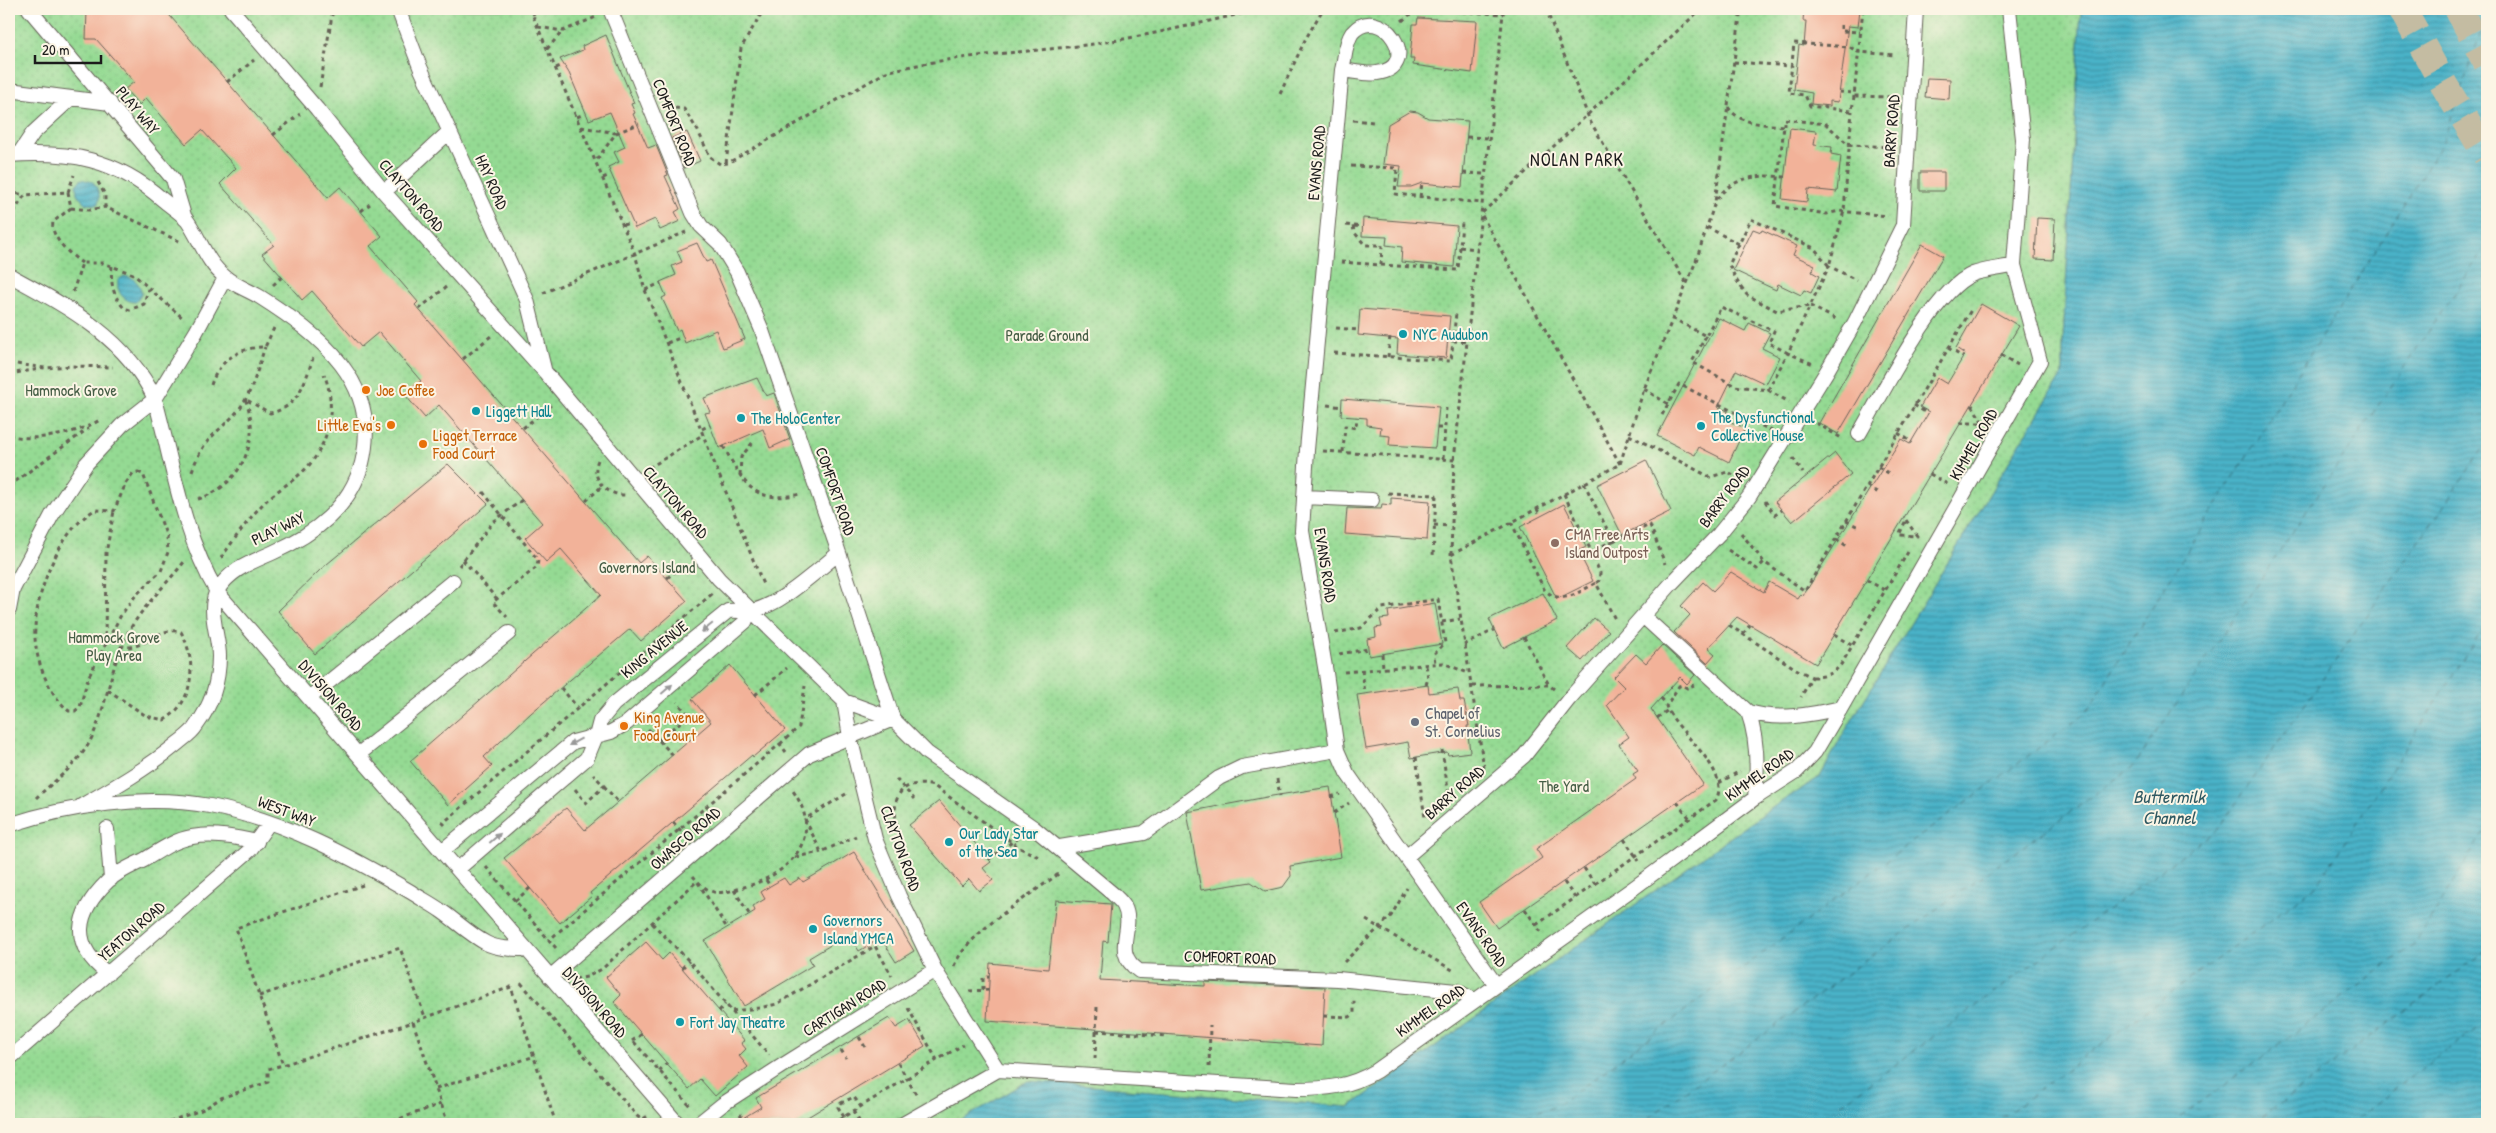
<svg xmlns="http://www.w3.org/2000/svg" width="2496" height="1133" font-family="'Patrick Hand',sans-serif">
<style>
.park{fill:url(#park-dots);stroke:#587b58}
.water{fill:url(#water-rules);stroke:#326772}
.lines{fill:none;stroke-linecap:round;stroke-linejoin:round}
.ferry{stroke:#2e5861;stroke-width:1;stroke-dasharray:6 5;stroke-linecap:butt}
.building{fill:#f2b299}
.motorway-tunnel{stroke:#c4bca2;stroke-width:28;stroke-dasharray:28 14;stroke-linecap:butt}
.pedestrian-casing{stroke:#666257;stroke-width:16}
.path{stroke:#666257;stroke-width:3;stroke-dasharray:4 4;stroke-linecap:butt}
.pedestrian{stroke:#fff;stroke-width:14}
.oneway{fill:#999}
.culture-dot{fill:#0f9aa8;stroke:#fcf5e5;stroke-width:2}
.food-dot{fill:#e8710a;stroke:#fcf5e5;stroke-width:2}
.education-dot{fill:#8d6e63;stroke:#fcf5e5;stroke-width:2}
.worship-dot{fill:#6b7280;stroke:#fcf5e5;stroke-width:2}
.labels{text-anchor:middle;dominant-baseline:central;stroke-width:4;stroke-linejoin:round;paint-order:stroke}
.street-label{font-size:16px;fill:#1c1c1c;stroke:#fcf5e5}
.culture-label{font-size:16px;fill:#0d838f;stroke:#fcf5e5;text-anchor:start}
.park-label{font-size:16px;fill:#465e46;stroke:#fcf5e5}
.food-label{font-size:16px;fill:#c56008;stroke:#fcf5e5;text-anchor:start}
.education-label{font-size:16px;fill:#785e54;stroke:#fcf5e5;text-anchor:start}
.worship-label{font-size:16px;fill:#5b616d;stroke:#fcf5e5;text-anchor:start}
.neighbourhood-label{font-size:18px;letter-spacing:1px;fill:#1c1c1c;stroke:#fcf5e5}
.water-label{font-size:18px;font-style:italic;fill:#2e5861;stroke:#fcf5e5}
</style>
<defs>
<pattern id="park-dots" width="8" height="8" patternUnits="userSpaceOnUse" patternTransform="scale(1.25)"><rect width="8" height="8" fill="#94da93"/><path d="M2 2h.1M6 6h.1" fill="none" stroke="#7fba7e" stroke-width="1.8" stroke-linecap="round"/></pattern>
<pattern id="water-rules" width="6" height="5" patternUnits="userSpaceOnUse" patternTransform="scale(1.25)"><rect width="6" height="5" fill="#49b2c8"/><path d="M0 2.5h6" fill="none" stroke="#3c90a2"/></pattern>
</defs>
<rect width="100%" height="100%" fill="#fcf5e5"/>
<filter id="ink" filterUnits="userSpaceOnUse"><feTurbulence type="fractalNoise" baseFrequency=".02" numOctaves="2"/><feDisplacementMap in="SourceGraphic" scale="10" xChannelSelector="R" yChannelSelector="G"/><feConvolveMatrix kernelMatrix="1 2 1 2 8 2 1 2 1" color-interpolation-filters="sRGB"/></filter>
<filter id="wash" filterUnits="userSpaceOnUse"><feTurbulence type="fractalNoise" baseFrequency=".0096" numOctaves="4" result="noise"/><feDisplacementMap in="SourceGraphic" scale="20" xChannelSelector="R" yChannelSelector="G"/><feGaussianBlur stdDeviation="1.12" result="paint"/><feColorMatrix in="noise" values="0 0 0 0 0 0 0 0 0 0 0 0 0 0 0 0 0 1.4 0 .05"/><feComposite in="paint" operator="in"/></filter>
<g filter="url(#wash)">
<rect width="100%" height="100%" fill="#eee4c4"/>
<path class="park" d="M9,9H2081L2063,341V373L1841,738L1820,777L1779,803L1349,1107L1028,1081L955,1124H9Z"/>
<path class="water" d="M2081,9H2487V1124H955L1028,1081L1349,1107L1779,803L1820,777L1841,738L2063,373V341Z
M81,179L93,182C98,189 102,197 97,205L85,204L77,194L76,185Z
M124,276C135,277 140,284 142,294L136,302C124,302 116,292 118,280Z"/>
<g class="lines">
<path class="ferry" d="M1495,1124L1557,1106L2086,713L2442,144L2487,15
M1640,1124L2134,766L2487,245
M1814,1124L2219,828L2487,443
M1993,1124L2316,886L2487,623
M2171,1124L2414,945L2487,827
M2253,1124L2487,950
M2348,1124L2487,1021"/>
</g>
<g id="blocks">
<path class="building" d="M98,9H164L328,198L340,187L382,236L370,246L418,302L415,305L639,563L647,556L687,601L641,641L630,629L531,713L484,757L492,766L448,805L410,761L601,595L561,549L546,562L525,538L542,523L439,405L425,418L404,394L421,381L379,332L361,347L312,291L302,300L262,254L274,245L220,184L236,168L202,130L186,144L146,98L139,105L125,89L134,82L96,39H86L87,10H100Z
M1804,9H1860L1858,27L1848,26L1838,102L1830,101V106L1811,104L1812,93L1794,90L1799,45L1804,46L1806,21H1803Z
M1418,18L1477,21L1472,73L1413,65L1414,59H1410L1413,24H1417Z
M606,35L634,103L631,104L635,113L633,114L648,148L656,145L668,175L665,176L680,209L675,212L680,221L660,230L655,219L635,228L608,167L619,162L614,152L625,147L610,112L589,120L569,73L560,59L583,50L582,46Z
M1927,78L1950,79L1949,99L1925,97Z
M1410,111L1418,112L1428,118L1468,121L1462,187L1422,183L1411,187H1398L1401,166L1383,164L1388,124Z
M1790,128L1816,131L1814,145L1832,147L1831,154L1841,156L1837,192L1808,189L1807,202L1782,199Z
M687,132L700,161L684,168L672,138Z
M1920,172H1944V191H1920Z
M1363,218L1457,226L1454,267L1401,262L1402,247L1386,245L1387,237L1362,236Z
M2037,218L2055,219L2053,260L2035,259Z
M1753,229L1761,232L1762,230L1797,246L1793,255L1815,265L1812,272L1819,276L1811,293L1804,290L1801,295L1778,284L1776,290L1733,270Z
M697,243L706,262L711,260L745,339L723,348L716,330L685,343L680,329L677,331L662,298L666,296L660,282L676,275L672,266L682,262L677,251Z
M1922,244L1943,256L1838,434L1819,423Z
M1981,304L2019,326L1816,664L1737,617L1708,648L1715,654L1707,663L1674,632L1690,615L1681,606L1703,582L1713,591L1731,572L1764,592L1769,582L1798,599L1801,594L1803,596L1901,439L1910,444L1929,412L1920,407L1937,378L1947,384L1965,354L1956,348Z
M1360,309L1450,316L1446,358L1397,354L1398,339L1358,335Z
M1719,318L1745,331L1749,323L1770,333L1762,348L1780,357L1766,384L1736,370L1718,407L1728,411L1724,419L1745,428L1729,462L1699,447L1695,455L1657,436Z
M757,378L766,396L774,393L790,439L770,448L763,429L719,448L705,413L710,412L704,398Z
M1342,399L1439,407L1435,448L1389,445L1390,436L1380,435L1381,427L1367,425V418L1341,416Z
M1835,453L1851,474L1792,522L1775,502Z
M1646,460L1671,511L1622,535L1597,485Z
M448,464L488,504L315,654L278,611L321,569Z
M1391,498L1430,501L1427,540L1345,534L1347,508L1381,509L1382,504L1391,505Z
M1564,504L1586,547L1578,551L1593,581L1557,599L1520,527Z
M1543,593L1557,620L1503,648L1489,619Z
M1435,603L1442,644L1369,656L1367,639L1376,637L1375,628L1382,627L1380,619L1389,618L1388,611Z
M1594,618L1609,631L1582,661L1567,648Z
M1662,645L1695,675L1687,684L1680,677L1651,709L1703,784L1497,928L1479,902L1542,858L1536,849L1636,779L1633,774L1638,771L1619,744L1629,737L1607,705L1624,687L1614,677L1636,654L1646,663Z
M730,665L785,730L753,757L752,755L590,893L592,896L560,923L504,858L566,808L585,830L618,802L711,722L692,699Z
M1428,685L1429,693L1458,689L1460,701H1464L1469,726H1467L1470,752L1448,755L1447,752L1411,758L1408,742L1366,749L1357,695Z
M1330,787L1341,857L1290,866L1291,876L1283,887L1265,891L1251,882L1201,890L1187,812L1272,796Z
M939,801L991,862L983,868L993,880L979,891L969,879L962,886L909,825Z
M854,852L914,951L896,962L881,938L859,951L849,934L809,958L813,965L744,1006L705,941L755,911L753,906L765,899L761,892L770,886L784,878L789,885L800,878L803,882Z
M1056,900L1111,904L1108,942L1103,941L1100,980L1205,986V982L1325,987L1322,1046L987,1021L990,963L1048,969Z
M646,942L662,960L669,953L745,1041L741,1043L746,1049L739,1056L748,1067L715,1096L700,1079L689,1089L614,1002L621,995L606,977Z
M889,1018L896,1028L909,1020L925,1046L796,1124H733L761,1107L756,1098Z"/>
</g>
</g>
<g filter="url(#ink)">
<use href="#blocks" fill-opacity="0" stroke="#666257" stroke-width="1"/>
<g class="lines">
<path class="motorway-tunnel" d="M2402,9L2444,85L2487,156
M2458,9L2487,63"/>
<g class="pedestrian-casing">
<path id="pedestrian" d="M29,9L173,179L185,219
M231,9L317,109L384,192L545,372L719,579L844,701L850,737L875,839L899,896L935,970L998,1070
M398,9L420,67L527,300L544,369
M610,9L693,213L701,226L720,244L737,272L761,328L839,553L893,719L927,753L1034,828L1113,894C1117,898 1122,902 1124,906C1136,929 1110,951 1139,971L1338,979L1456,991L1475,1000
M1342,70C1353,71 1366,75 1377,73C1425,67 1381,0 1352,33C1345,43 1345,59 1342,70L1307,450L1302,531L1326,673L1337,750L1347,773L1496,985
M9,90L110,103
M19,154L33,133L70,99
M9,155C70,151 115,158 163,200C170,206 180,212 186,219C200,238 206,262 225,277C235,286 249,290 260,297C320,335 382,383 362,463C350,508 314,534 274,552C252,562 230,569 217,591C207,609 219,637 219,656C219,681 211,706 196,726C192,733 184,738 178,743C148,768 115,787 81,806
M384,192L450,131
M9,275C66,306 126,337 155,399C173,465 182,532 217,592L678,1124
M1859,434C1882,395 1933,290 1973,274C1986,269 2001,269 2014,265
M1304,497L1372,500
M9,610L13,589L52,515L86,464L122,425L155,399L196,332L225,278
M1643,616L1748,712C1758,739 1758,769 1755,798
M309,698L453,581
M1748,712C1779,721 1810,715 1841,708
M359,754L509,633
M9,825C70,805 147,794 210,806C282,820 348,855 411,892C420,898 430,903 440,910C455,920 469,934 486,943C497,949 513,949 526,949
M107,829L111,879
M1060,847L1144,833L1219,778L1242,767L1337,750
M442,851L573,742L596,736L600,721L614,704L728,611C736,610 743,612 751,611C780,606 816,571 839,553
M1406,857L1524,756L1569,699L1672,583L1719,534L1749,497L1827,371L1855,322L1903,225L1916,9
M458,869L587,758L596,736L611,732L627,723L745,622L750,611
M108,974C70,945 74,914 108,881C117,872 132,866 144,860C159,851 174,840 192,837C214,833 236,837 257,842
M550,977L809,754L893,719L844,701
M9,1059L250,850L269,823
M998,1070L1296,1089C1325,1089 1350,1087 1376,1071L1635,887L1755,798L1797,771L1815,752L1841,708L2040,361L2014,265L2023,139L2009,9
M698,1124L723,1104L780,1067L935,970
M903,1124L998,1070"/>
</g>
<path class="path" d="M530,9L635,254L645,290L764,587
M1546,9L1590,121L1686,283
M1797,9L1807,11
M1863,9L1854,96L1893,97
M165,10L167,9
M532,14L540,11
M1402,21L1409,15L1422,10L1503,14L1504,9
M1841,25V31L1860,32
M538,27L563,31L596,17
M547,49L563,31
M1734,62L1791,66
M556,68L563,65
M227,82L254,60
M320,87L333,9
M1839,92L1854,93
M1280,94L1305,40L1323,9
M1854,96L1852,111L1810,106L1805,95L1789,93L1794,43L1850,47L1858,52L1896,55
M667,107L684,109L698,131L710,157L720,164L728,163L886,72C951,55 1020,53 1086,45C1145,37 1204,22 1262,9
M1728,107C1740,125 1764,124 1784,126L1775,206L1827,214L1839,211L1888,216
M577,117L584,114
M1353,120L1374,122
M1784,126V119L1826,124L1849,145L1891,147
M581,127L616,133L596,161
M616,133L639,124
M273,135L300,114
M1467,137L1489,138
M726,163L741,48L764,9
M1351,166L1397,168L1395,194L1482,203
M1463,173L1485,174
M603,178L610,175
M98,182L105,195V206
M9,192L25,195
M68,192L71,208L53,222C50,238 71,255 82,263
M1420,197L1422,183
M1717,199C1732,177 1760,174 1784,177
M71,208L89,210L105,207L181,242
M361,211L370,204
M9,219L25,195L68,192L74,175
M623,225L630,223
M1346,225L1362,227
M1707,227L1739,244L1751,219L1814,248L1829,266L1844,211L1852,111
M1739,244L1729,265L1737,281L1747,295L1777,311L1810,306L1829,266L1856,280
M1460,247L1477,249
M1341,262L1381,265L1382,245H1365L1354,232L1353,226
M1381,265L1458,270L1462,223
M112,266C110,282 113,296 124,308L130,310L144,304L148,289
M273,285L282,277
M645,290L661,283
M73,292L82,263H103L133,274L184,319
M543,293L686,232
M419,309L446,287
M1672,318L1706,336L1721,307L1774,331L1769,343L1788,353L1810,306L1836,319
M1336,328L1358,330
M1706,336L1692,362L1735,386L1768,390L1788,353L1813,364
M1453,341L1467,342
M667,343L682,337
M1948,348L1963,357
M1334,353L1451,361L1456,313
M2001,355L2018,365
M1388,357L1390,336
M463,359L491,336
M9,363L45,368L71,366L113,367
M9,374L40,369
M211,385C219,360 240,347 265,347L274,328
M1644,389L1668,404
M1768,390L1789,402
M1327,405L1342,407
M1914,405L1928,414
M1662,415L1679,384L1772,431
M1816,423L1843,439
M1960,423H1983L1972,405
M523,428L551,405
M1437,428H1445
M702,429L710,425
M1898,433L1912,442
M9,435C32,443 82,433 101,419
M1629,435L1710,477L1728,472L1741,479
M723,446C744,482 751,505 800,494
M1323,451L1454,460
M1343,452L1345,426L1356,428L1357,417
M1793,458L1803,473
M1443,459L1446,408
M598,460C590,479 606,495 625,495
M1620,464L1481,214L1701,9
M1878,467L1892,475
M649,468L704,434
M192,471C205,434 218,435 240,408C253,391 258,367 265,347
M138,472L143,474L167,537L168,552L164,563L161,571L136,595L121,615L88,678L80,707L75,711H69C47,693 33,655 35,627C37,590 60,529 95,510L114,511L126,483L133,473Z
M1930,474L1949,485
M740,475L741,457L753,442
M1584,483L1613,541L1591,551L1600,573L1599,581L1596,583L1616,621
M9,486L89,428
M1867,486L1880,494
M483,492L538,560L537,567L493,602L507,617
M1388,493L1436,495L1433,556
M1564,494L1591,551
M198,499C240,487 263,439 245,399L270,413C298,408 305,382 313,358
M586,501L602,486
M1765,501L1775,515L1782,510
M1537,509L1541,516
M1906,520L1917,536L1899,535Z
M1846,521L1859,527
M1511,522L1544,589C1561,607 1578,592 1596,583
M1434,525L1450,526
M1741,533L1764,562
M1836,539L1847,546
M1613,541L1650,525L1665,564
M1728,550L1757,569L1764,562L1805,591L1971,310
M1451,555L1454,460L1503,14
M221,558C233,541 249,518 263,504C277,489 297,480 310,464C331,439 336,403 324,374
M463,560L497,599
M459,566L493,522L522,500
M667,578L684,565
M1867,580L1886,591
M1442,622L1460,619
M1729,625L1796,669L1812,677L1801,697
M1335,633L1361,628L1382,608L1438,599L1445,643L1434,654L1435,664
M1743,634L1750,625
M1834,635L1853,646
M1524,637L1549,685
M105,644L106,553L114,511
M1464,645L1494,630
M1339,654L1368,649
M1382,654L1383,668
M101,655L116,660
M1362,670L1365,693
M1344,672L1443,663L1468,673
M1812,677C1826,677 1834,674 1842,663L1908,552
M1426,685L1428,678L1426,665
M1472,686L1549,685L1554,689
M561,688L578,708
M108,690L146,716L164,720C195,703 197,660 181,632C156,625 145,652 122,646
M755,695L787,668
M1661,698L1666,704
M1467,716L1476,714
M1657,718L1668,710
M648,729L673,755
M659,740L689,715L677,702
M780,744L799,727L805,686
M1442,750L1449,796
M1416,757L1425,818
M1484,768L1451,555L1620,464L1644,389L1696,261L1715,202L1741,9
M896,779L914,799
M1277,779L1280,796
M1719,783L1740,771
M604,786L618,802
M575,789L586,803L604,786L593,774
M846,794L805,819L821,852L856,836
M1331,797L1340,794
M36,798C54,781 77,765 89,743C108,708 109,666 129,631C143,606 166,585 184,562
M1677,802L1691,820
M1334,813L1349,803
M673,822L686,837
M445,825L443,823L712,594
M891,830L897,826C891,797 900,778 934,786L1020,848L1041,858
M1624,839L1639,861
M795,857L821,852
M989,859L1019,837
M486,867L549,940
M1584,868L1595,884
M693,876C698,882 705,890 714,892C723,894 735,890 744,887C789,875 826,837 793,791
M766,880L770,886
M1564,882L1575,898
M363,885L236,928L283,1065L413,1022
M734,890L751,917
M515,901L530,888
M1525,909L1542,934
M1366,920L1456,972
M652,923L689,961L769,1055
M1536,925L1716,800C1732,769 1677,734 1666,706L1679,686L1682,685L1687,688L1694,685
M556,948L549,940L780,744L786,752
M1344,962L1391,916L1407,888
M954,966C968,932 1031,895 1061,872
M682,968L689,961
M575,979L587,977L602,969L697,881L727,928
M521,983L638,1117L643,1119L648,1116
M983,990V978L989,977
M969,991L989,990
M259,996L400,948L425,1017
M908,1008L937,1060L963,1045
M719,1011L725,1004
M732,1011L759,1008L777,1004L875,946L892,976
M1324,1016L1350,1017L1354,1013V998
M1096,1031L1166,1036V1034
M859,1037L865,1047
M632,1041L642,1034
M634,1042L691,1107
M841,1050L846,1058
M1095,1059L1097,1007
M898,1063L917,1096
M1209,1067L1210,1025
M659,1071L667,1063
M436,1089L535,1056
M853,1111L861,1124
M740,1114L746,1124
M844,1117L838,1107L841,1103L854,1097L861,1107
M162,1124L204,1109L221,1098L268,1082V1069L283,1065
M385,1124L441,1104
M448,1124L413,1022L511,987L556,1124
M832,1124L937,1060"/>
<use href="#pedestrian" class="pedestrian"/>
</g>
<defs><path id="oneway-solid" d="M-6-.8H1V-3.2L6.5 0L1 3.2V.8H-6Z" transform="scale(1.25)"/></defs>
<g class="oneway">
<use href="#oneway-solid" transform="translate(707 628) rotate(141)"/>
<use href="#oneway-solid" transform="translate(667 689) rotate(-41)"/>
<use href="#oneway-solid" transform="translate(575 742) rotate(151)"/>
<use href="#oneway-solid" transform="translate(495 838) rotate(-41)"/>
</g>
</g>
<g class="culture-dot">
<circle cx="1403" cy="334" r="5"/>
<circle cx="476" cy="411" r="5"/>
<circle cx="741" cy="418" r="5"/>
<circle cx="1701" cy="426" r="5"/>
<circle cx="949" cy="842" r="5"/>
<circle cx="813" cy="929" r="5"/>
<circle cx="680" cy="1022" r="5"/>
</g>
<g class="food-dot">
<circle cx="366" cy="390" r="5"/>
<circle cx="391" cy="425" r="5"/>
<circle cx="423" cy="444" r="5"/>
<circle cx="624" cy="726" r="5"/>
</g>
<circle class="education-dot" cx="1555" cy="543" r="5"/>
<circle class="worship-dot" cx="1415" cy="722" r="5"/>
<g class="labels">
<g class="street-label">
<text transform="translate(138 110) rotate(50)">PLAY WAY</text>
<text transform="translate(675 122) rotate(68)">COMFORT ROAD</text>
<text transform="translate(1891 131) rotate(-86)">BARRY ROAD</text>
<text transform="translate(1316 163) rotate(-85)">EVANS ROAD</text>
<text transform="translate(492 182) rotate(66)">HAY ROAD</text>
<text transform="translate(412 195) rotate(49)">CLAYTON ROAD</text>
<text transform="translate(1973 444) rotate(-60)">KIMMEL ROAD</text>
<text transform="translate(836 491) rotate(71)">COMFORT ROAD</text>
<text transform="translate(1724 496) rotate(-53)">BARRY ROAD</text>
<text transform="translate(676 502) rotate(49)">CLAYTON ROAD</text>
<text transform="translate(278 528) rotate(-26)">PLAY WAY</text>
<text transform="translate(1326 565) rotate(81)">EVANS ROAD</text>
<text transform="translate(654 649) rotate(-39)">KING AVENUE</text>
<text transform="translate(331 695) rotate(49)">DIVISION ROAD</text>
<text transform="translate(1759 774) rotate(-35)">KIMMEL ROAD</text>
<text transform="translate(1454 792) rotate(-41)">BARRY ROAD</text>
<text transform="translate(287 811) rotate(21)">WEST WAY</text>
<text transform="translate(685 838) rotate(-41)">OWASCO ROAD</text>
<text transform="translate(901 848) rotate(70)">CLAYTON ROAD</text>
<text transform="translate(131 931) rotate(-41)">YEATON ROAD</text>
<text transform="translate(1482 934) rotate(55)">EVANS ROAD</text>
<text transform="translate(1230 957) rotate(2)">COMFORT ROAD</text>
<text transform="translate(595 1002) rotate(49)">DIVISION ROAD</text>
<text transform="translate(844 1007) rotate(-32)">CARTIGAN ROAD</text>
<text transform="translate(1430 1010) rotate(-35)">KIMMEL ROAD</text>
</g>
<g class="culture-label">
<text x="1413" y="334">NYC Audubon</text>
<text x="486" y="411">Liggett Hall</text>
<text x="1711" y="417">The Dysfunctional<tspan x="1711" dy="18">Collective House</tspan></text>
<text x="751" y="418">The HoloCenter</text>
<text x="959" y="833">Our Lady Star<tspan x="959" dy="18">of the Sea</tspan></text>
<text x="823" y="920">Governors<tspan x="823" dy="18">Island YMCA</tspan></text>
<text x="690" y="1022">Fort Jay Theatre</text>
</g>
<g class="park-label">
<text x="1047" y="335">Parade Ground</text>
<text x="71" y="390">Hammock Grove</text>
<text x="647" y="567">Governors Island</text>
<text x="114" y="637">Hammock Grove<tspan x="114" dy="18">Play Area</tspan></text>
<text x="1564" y="786">The Yard</text>
</g>
<g class="food-label">
<text x="376" y="390">Joe Coffee</text>
<text x="381" y="425" text-anchor="end">Little Eva's</text>
<text x="433" y="435">Ligget Terrace<tspan x="433" dy="18">Food Court</tspan></text>
<text x="634" y="717">King Avenue<tspan x="634" dy="18">Food Court</tspan></text>
</g>
<g class="education-label">
<text x="1565" y="534">CMA Free Arts<tspan x="1565" dy="18">Island Outpost</tspan></text>
</g>
<g class="worship-label">
<text x="1425" y="713">Chapel of<tspan x="1425" dy="18">St. Cornelius</tspan></text>
</g>
<g class="neighbourhood-label">
<text x="1577" y="159">NOLAN PARK</text>
</g>
<g class="water-label">
<text x="2169" y="796">Buttermilk<tspan x="2169" dy="21">Channel</tspan></text>
</g>
</g>
<rect width="2496" height="1133" fill="none" stroke="#fcf5e5" stroke-width="30"/>
<path d="M35 55v8h66v-8" fill="none" stroke="#1c1c1c" stroke-width="2.5"/>
<text x="42" y="55" font-size="15" fill="#1c1c1c" stroke="#fcf5e5" stroke-width="4" paint-order="stroke">20 m</text>
</svg>
